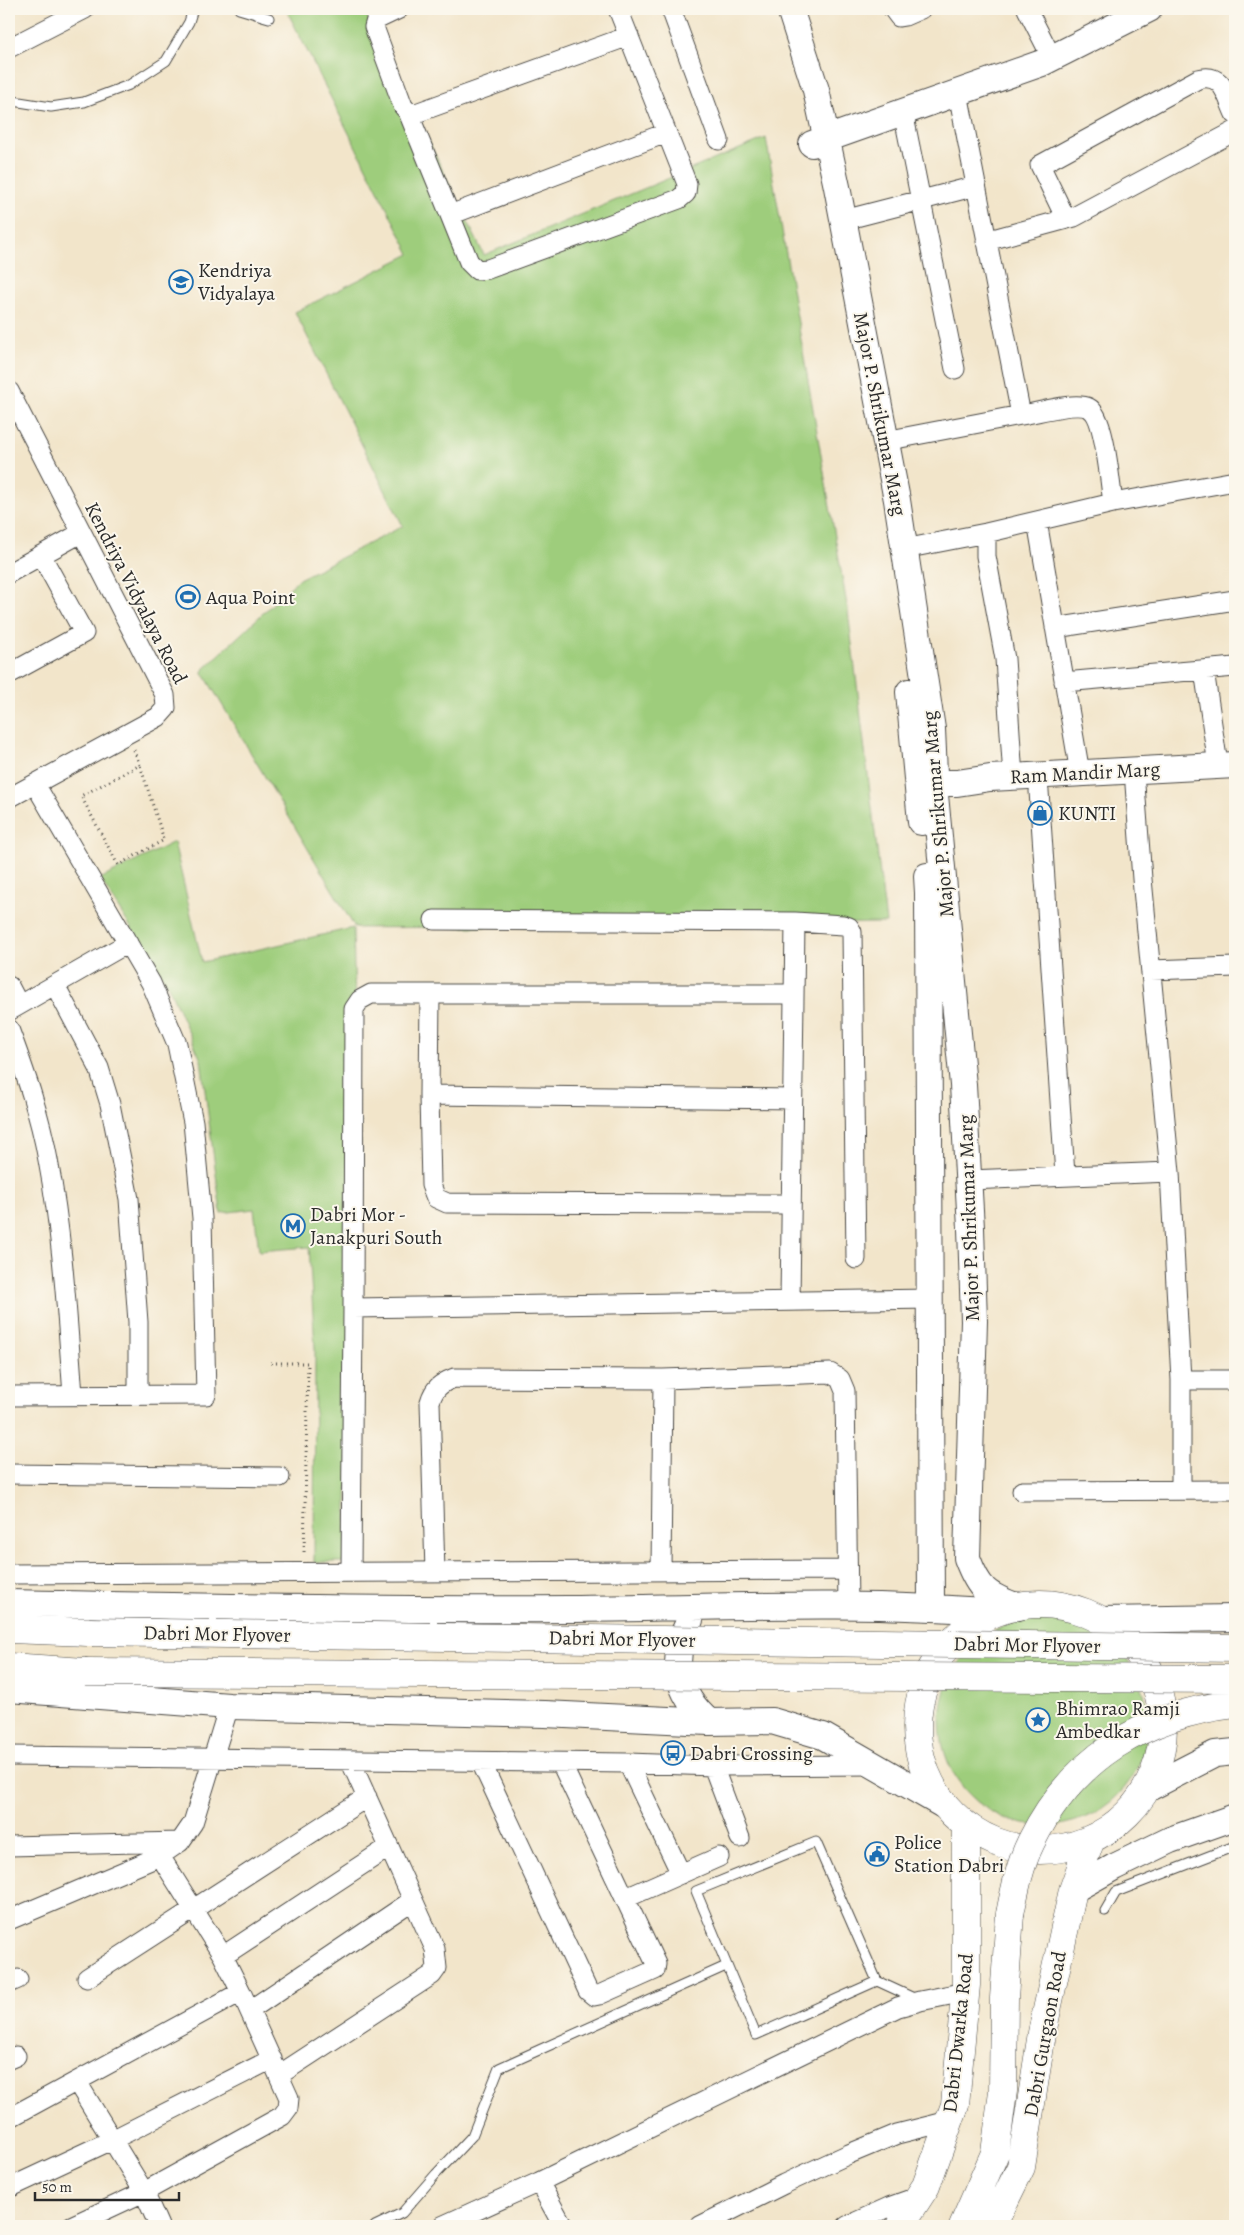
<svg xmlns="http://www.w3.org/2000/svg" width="1244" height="2235" font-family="Alegreya,serif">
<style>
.green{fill:#9ecd7c;stroke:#647c54}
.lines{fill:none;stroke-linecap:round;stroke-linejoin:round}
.lane-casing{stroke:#494743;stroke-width:11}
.street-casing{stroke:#494743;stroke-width:21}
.secondary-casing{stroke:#494743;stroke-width:28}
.primary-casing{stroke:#494743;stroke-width:29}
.path{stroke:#494743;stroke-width:3;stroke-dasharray:1 4;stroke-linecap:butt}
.lane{stroke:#fff;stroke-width:9}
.street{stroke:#fff;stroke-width:19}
.secondary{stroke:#fff;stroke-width:26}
.primary{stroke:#fff;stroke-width:28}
.primary-bridge-casing{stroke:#494743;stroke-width:29;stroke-linecap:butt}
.primary-bridge{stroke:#fff;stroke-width:28}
.labels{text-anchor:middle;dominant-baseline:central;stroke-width:4;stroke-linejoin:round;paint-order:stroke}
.poi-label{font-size:20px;fill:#2b2b2b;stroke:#fbf7ec;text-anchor:start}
.street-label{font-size:20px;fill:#2b2b2b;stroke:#fbf7ec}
</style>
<rect width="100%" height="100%" fill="#fbf7ec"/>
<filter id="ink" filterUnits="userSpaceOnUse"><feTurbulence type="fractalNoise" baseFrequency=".02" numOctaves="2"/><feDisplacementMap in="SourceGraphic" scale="10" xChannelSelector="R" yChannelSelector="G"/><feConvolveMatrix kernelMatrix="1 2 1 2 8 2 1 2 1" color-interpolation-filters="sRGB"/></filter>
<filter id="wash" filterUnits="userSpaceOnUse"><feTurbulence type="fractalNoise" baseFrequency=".0096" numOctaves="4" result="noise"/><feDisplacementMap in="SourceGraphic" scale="20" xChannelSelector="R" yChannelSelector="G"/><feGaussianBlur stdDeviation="1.12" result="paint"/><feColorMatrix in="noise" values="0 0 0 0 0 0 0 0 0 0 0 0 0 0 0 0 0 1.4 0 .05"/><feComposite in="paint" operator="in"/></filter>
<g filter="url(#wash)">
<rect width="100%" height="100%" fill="#f2e5ca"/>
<path class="green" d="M286,9H364L484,255L766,138L848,611L886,923L355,928L202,671L299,579L403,526L295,312L410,254Z
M174,842L202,962L353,928L356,1044L346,1562H314L315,1349L309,1247L259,1251L254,1209L221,1213L201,1060L169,988L100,879Z
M940 1722a104 104 0 1 1 208 0a104 104 0 1 1-208 0Z"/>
</g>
<g filter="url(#ink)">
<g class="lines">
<g class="lane-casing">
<path id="lane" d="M239,9L269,18
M9,93L13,101L51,107L84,102L129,85L166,61L189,22L193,9
M1105,1911L1116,1892L1235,1846
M877,1981L756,2035L696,1891L816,1842L877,1981L916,1999
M375,2226L402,2213L436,2174L472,2136L499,2068L726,1966"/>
</g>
<g class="street-casing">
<path id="street" d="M399,9L376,20L374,27L403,106L408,112L450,215L666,133
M671,9L719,140
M893,9L899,17L905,16L921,9
M1027,9L1052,58
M9,48L85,9
M408,112L416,113L629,36
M903,112L955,369
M450,215L469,262L477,270L488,269L679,199L686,193L687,184L618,9
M1066,219L1040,165L1198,79C1223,72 1226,95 1235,114
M844,220L976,186
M986,241L1074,217L1235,131
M9,391L165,695L166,708L158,717L9,798
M1021,415C1037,413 1075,401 1089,408C1105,416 1110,484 1113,503
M885,441L1021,415L958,93
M1037,521L1080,773
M986,533V556L1005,659L1013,777
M904,549L986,533L1113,503L1235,481
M9,573L81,533
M1055,628L1235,600
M1204,670L1218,765
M9,674L84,633L41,555
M1064,682L1235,667
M1135,785L1142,879L1170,1172
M1039,791L1065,1175
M434,920L795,922L843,925L849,927L852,932L856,1259
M1151,970L1235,967
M55,985L99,1068L110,1104L129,1199L138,1322V1395
M9,986L19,1005
M430,994L429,1095L431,1185L436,1198L447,1203L791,1204
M794,994H371L360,1000L354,1009L353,1308L930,1299
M9,1011L128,943
M9,1029C25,1072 40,1115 48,1160C63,1238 67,1316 73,1395
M429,1095L792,1099
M969,1180L1170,1172L1181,1380H1235
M790,1301L795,922
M9,1396L206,1395L202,1218L193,1122L177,1044L151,983L35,784
M9,1474L280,1477
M1181,1490V1380
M1022,1491L1235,1490
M661,1571L663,1379
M351,1572L353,1308
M435,1572L430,1402C434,1388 441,1383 454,1378L663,1379L830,1373L840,1379L845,1391L848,1606
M9,1574L847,1570
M9,1756L628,1763L713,1766L872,1765
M481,1762L588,1991L594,1996L599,1995L655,1970L656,1964L561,1763
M628,1763L681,1874
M713,1766L740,1838
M9,1846L180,1842L193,1823L229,1706
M160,1856L223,1956L241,1992
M626,1898L719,1857
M9,1920L160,1856L180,1842
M223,1956L389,1847
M87,1978L367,1797
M9,1983L18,1979
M250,2010L413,1900
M9,2059L16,2056
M279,2075L432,1975L437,1968L435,1949L350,1760
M77,2082L144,2192L159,2226
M9,2118L241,1992L289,2098L288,2108L282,2116L144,2192L71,2226
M539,2182L563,2226
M9,2188L112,2140L272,2059
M442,2226L539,2182L898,2007L920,2001L965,1992
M700,2226L784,2184L849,2154L897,2134L949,2121
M847,2226L889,2207L920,2196"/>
</g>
<g class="secondary-casing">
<path id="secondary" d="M790,9L816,90L837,187L897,500L932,729L935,795L963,1085L971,1228L974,1321L967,1558C979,1590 986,1595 1018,1607
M812,144L1042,63L1149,9
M909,692L921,822
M919,783H957L990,778L1235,765
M927,876L928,893L931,1608
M9,1603C195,1607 382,1610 568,1609C710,1608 853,1600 994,1612
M690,1620C669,1659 676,1693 709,1722
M1101,1620L1235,1618
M9,1689L229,1706L545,1714L709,1722L772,1721L823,1736L943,1805
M1147,1789L1215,1754L1235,1752
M1073,1890L1114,1867L1170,1840L1235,1817"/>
</g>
<g class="primary-casing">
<path id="primary" d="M917 1727a123 123 0 1 1 246 0a123 123 0 1 1-246 0Z
M9,1629L89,1632
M9,1667L85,1672
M900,2226L926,2186L955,2105L966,1985V1828
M963,2226L995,2153L1003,2091L1004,1998L1010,1914
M992,2226L1021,2167L1042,2033L1073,1890L1091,1839"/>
</g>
<path class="path" d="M134,750L140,765L81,796L118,865L164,840L140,765
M271,1363H308L304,1554"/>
<use href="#lane" class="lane"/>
<use href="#street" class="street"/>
<use href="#secondary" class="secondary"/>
<use href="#primary" class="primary"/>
<g class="primary-bridge-casing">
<path id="primary-bridge" d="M89,1632L1235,1648
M85,1672L1235,1679
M1010,1914C1015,1889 1020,1864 1031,1842C1072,1758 1145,1714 1235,1704"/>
</g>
<use href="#primary-bridge" class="primary-bridge"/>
</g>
</g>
<defs>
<g id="school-ring" transform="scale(1.25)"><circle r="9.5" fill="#fbf7ec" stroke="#1f6fb2" stroke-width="1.5"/><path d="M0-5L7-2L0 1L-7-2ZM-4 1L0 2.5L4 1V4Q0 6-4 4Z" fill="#1f6fb2"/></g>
<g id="stadium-ring" transform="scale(1.25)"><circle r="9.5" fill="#fbf7ec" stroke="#1f6fb2" stroke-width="1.5"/><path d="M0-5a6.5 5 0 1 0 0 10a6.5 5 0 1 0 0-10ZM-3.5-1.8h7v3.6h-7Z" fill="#1f6fb2"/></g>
<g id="shop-ring" transform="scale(1.25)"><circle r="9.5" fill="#fbf7ec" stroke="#1f6fb2" stroke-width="1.5"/><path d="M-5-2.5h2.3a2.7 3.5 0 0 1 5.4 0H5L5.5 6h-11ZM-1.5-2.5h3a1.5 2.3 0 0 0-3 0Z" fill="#1f6fb2"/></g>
<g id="metro-ring" transform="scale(1.25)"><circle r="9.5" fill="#fbf7ec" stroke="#1f6fb2" stroke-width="1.5"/><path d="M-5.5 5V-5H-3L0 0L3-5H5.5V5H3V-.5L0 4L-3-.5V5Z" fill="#1f6fb2"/></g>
<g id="sight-ring" transform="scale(1.25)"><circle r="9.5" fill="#fbf7ec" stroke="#1f6fb2" stroke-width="1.5"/><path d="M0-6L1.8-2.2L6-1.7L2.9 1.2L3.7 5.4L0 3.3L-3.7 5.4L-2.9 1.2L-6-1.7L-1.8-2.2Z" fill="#1f6fb2"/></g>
<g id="bus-ring" transform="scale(1.25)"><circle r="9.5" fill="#fbf7ec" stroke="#1f6fb2" stroke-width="1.5"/><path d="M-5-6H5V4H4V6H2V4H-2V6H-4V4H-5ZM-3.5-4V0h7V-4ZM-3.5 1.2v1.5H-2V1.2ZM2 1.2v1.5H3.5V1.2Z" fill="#1f6fb2"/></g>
<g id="civic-ring" transform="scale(1.25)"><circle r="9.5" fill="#fbf7ec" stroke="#1f6fb2" stroke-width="1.5"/><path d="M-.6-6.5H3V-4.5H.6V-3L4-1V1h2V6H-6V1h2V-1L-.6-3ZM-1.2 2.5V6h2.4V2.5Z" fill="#1f6fb2"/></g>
</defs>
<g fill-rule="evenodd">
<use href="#school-ring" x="181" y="282"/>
<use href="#stadium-ring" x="188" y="597"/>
<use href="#shop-ring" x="1040" y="813"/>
<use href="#metro-ring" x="293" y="1226"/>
<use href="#sight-ring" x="1038" y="1720"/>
<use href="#bus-ring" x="673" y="1753"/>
<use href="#civic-ring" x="877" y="1854"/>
</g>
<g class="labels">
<g class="poi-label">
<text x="198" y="270">Kendriya<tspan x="198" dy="23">Vidyalaya</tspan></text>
<text x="206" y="597">Aqua Point</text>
<text x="1058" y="813">KUNTI</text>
<text x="310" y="1214">Dabri Mor -<tspan x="310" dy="23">Janakpuri South</tspan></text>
<text x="1056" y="1708">Bhimrao Ramji<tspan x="1056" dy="23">Ambedkar</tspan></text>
<text x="690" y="1753">Dabri Crossing</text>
<text x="894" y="1842">Police<tspan x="894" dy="23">Station Dabri</tspan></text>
</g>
<g class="street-label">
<text transform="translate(880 414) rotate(79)">Major P. Shrikumar Marg</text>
<text transform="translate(136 593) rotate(63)">Kendriya Vidyalaya Road</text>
<text transform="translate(1085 773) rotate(-3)">Ram Mandir Marg</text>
<text transform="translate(938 814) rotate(-95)">Major P. Shrikumar Marg</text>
<text transform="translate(969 1218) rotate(-92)">Major P. Shrikumar Marg</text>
<text transform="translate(217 1634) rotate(1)">Dabri Mor Flyover</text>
<text transform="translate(622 1639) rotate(1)">Dabri Mor Flyover</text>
<text transform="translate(1027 1645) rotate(1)">Dabri Mor Flyover</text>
<text transform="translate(958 2033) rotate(-84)">Dabri Dwarka Road</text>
<text transform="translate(1045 2034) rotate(-80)">Dabri Gurgaon Road</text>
</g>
</g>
<rect width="1244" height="2235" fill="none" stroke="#fbf7ec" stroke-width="30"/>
<path d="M35 2192v8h144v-8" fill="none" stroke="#2b2b2b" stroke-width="2.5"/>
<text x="42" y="2192" font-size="15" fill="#2b2b2b" stroke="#fbf7ec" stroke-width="4" paint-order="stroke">50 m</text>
</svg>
